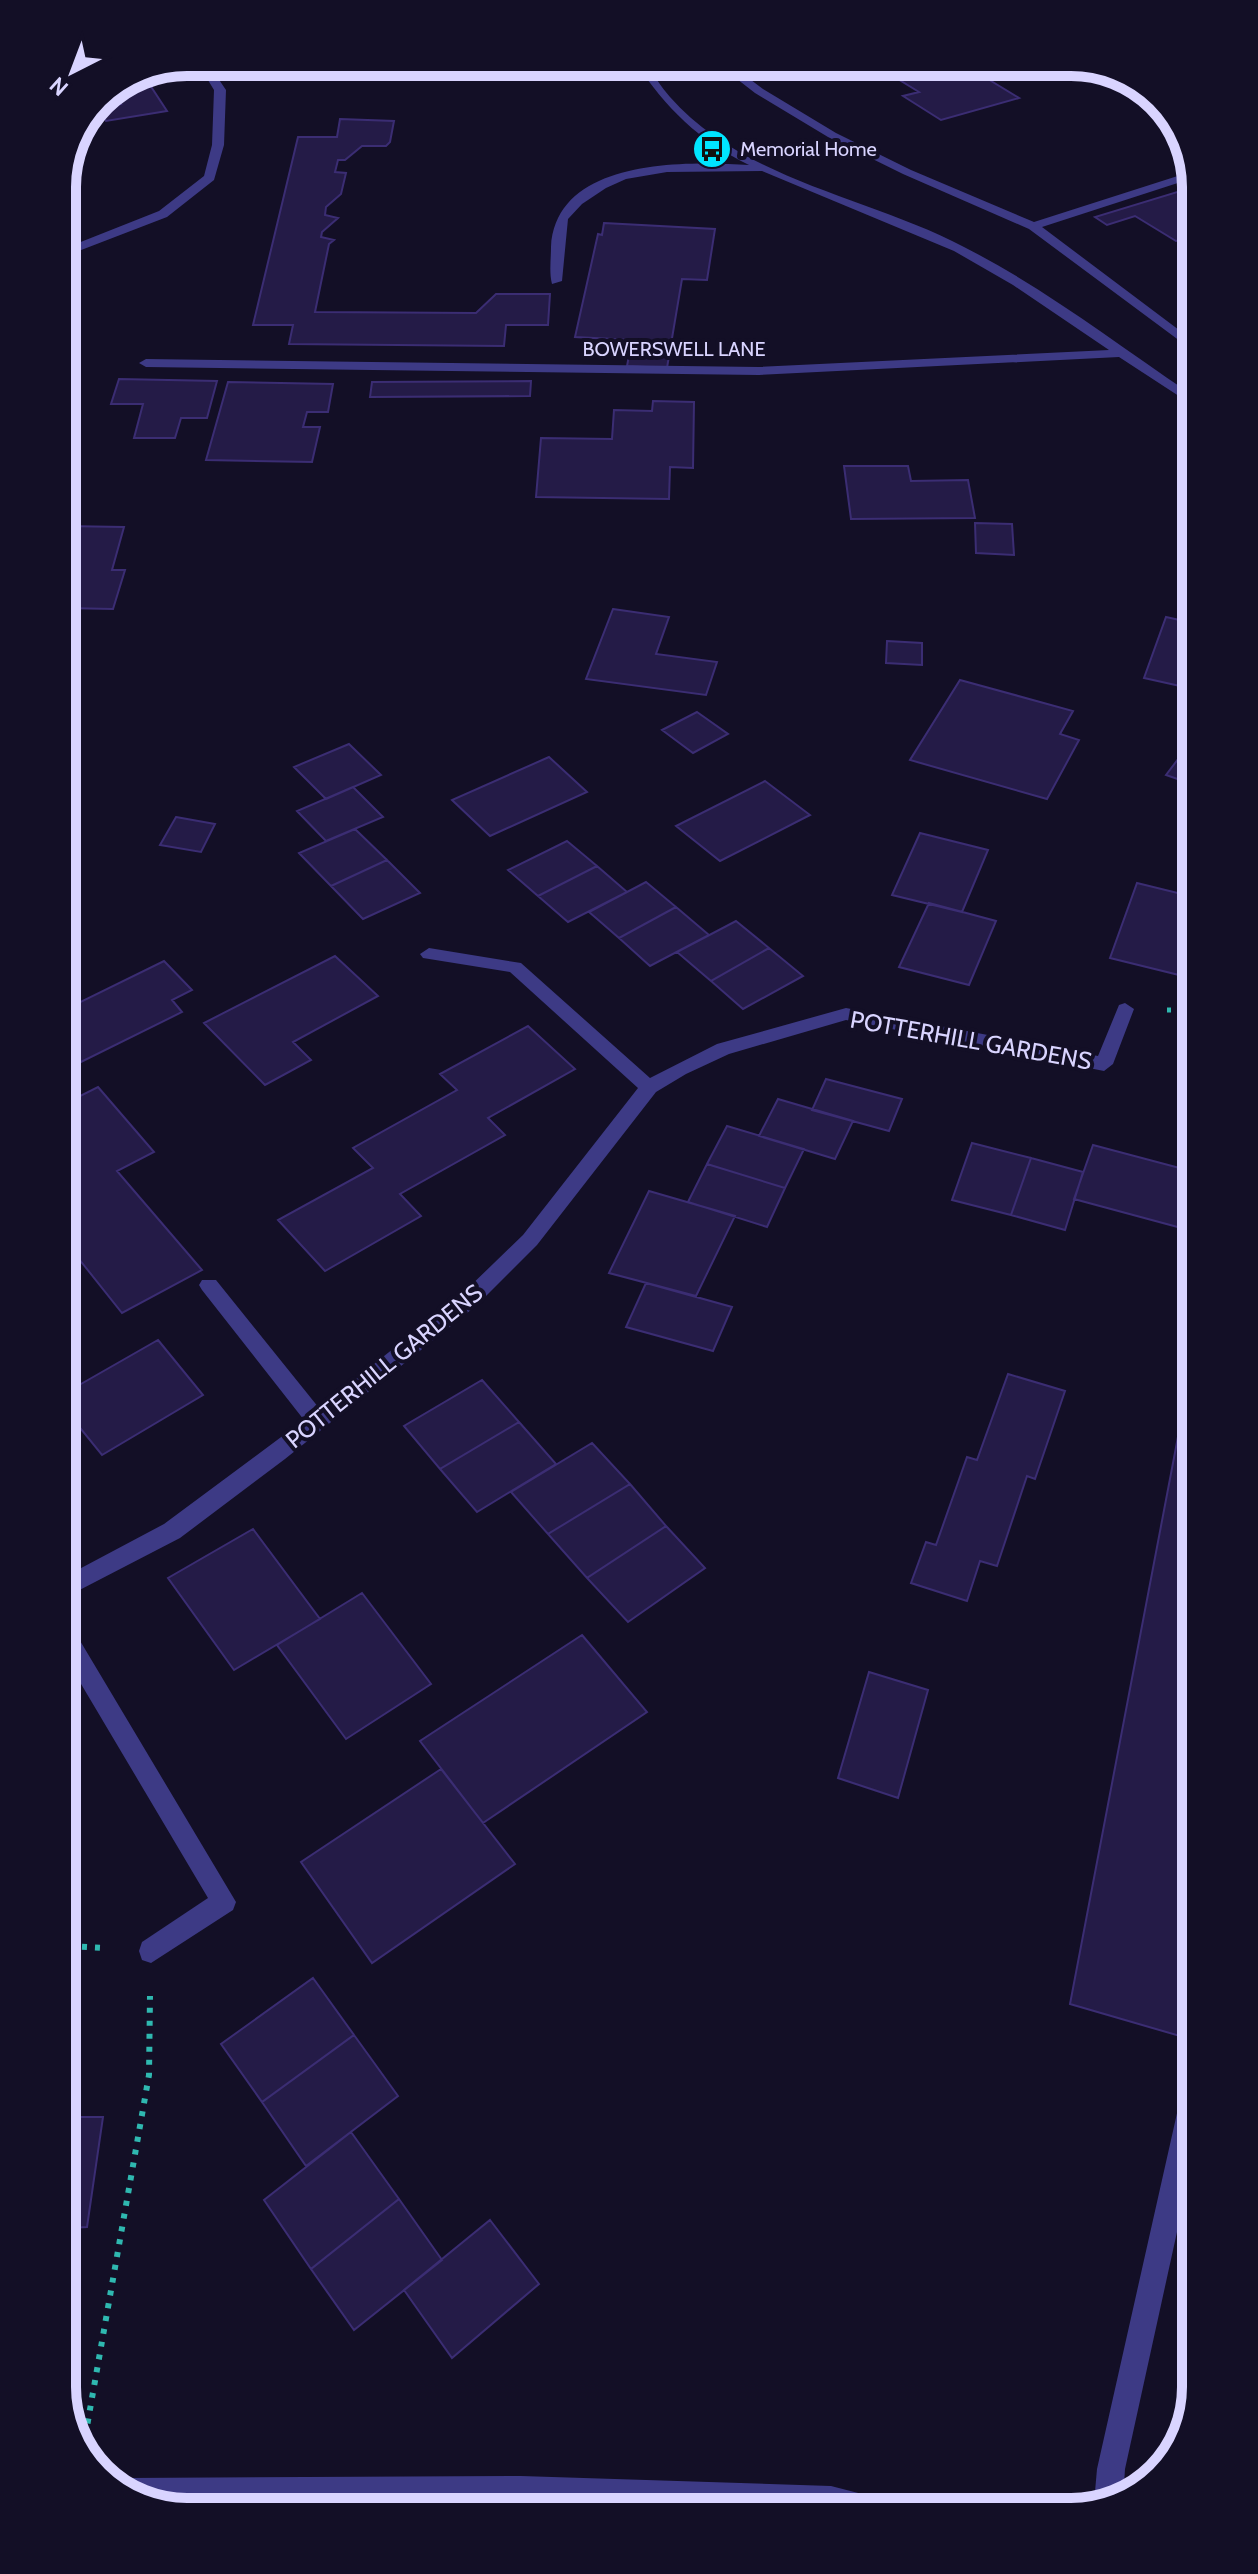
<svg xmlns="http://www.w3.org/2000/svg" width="1258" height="2574" font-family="Cabin,sans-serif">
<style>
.building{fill:#241b47;stroke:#3b2d73;stroke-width:2}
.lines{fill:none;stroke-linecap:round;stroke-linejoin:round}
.path-far1{stroke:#2fb8b0;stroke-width:5;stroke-dasharray:4 6;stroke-linecap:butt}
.path{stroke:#2fb8b0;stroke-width:6;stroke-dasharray:5 8;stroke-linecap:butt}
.minor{fill:#3d3a85;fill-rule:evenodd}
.labels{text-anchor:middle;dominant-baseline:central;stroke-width:8;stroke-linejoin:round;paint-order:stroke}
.far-poi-label{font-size:20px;fill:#d9d4ff;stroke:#130f26;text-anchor:start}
.far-street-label{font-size:20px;fill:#d9d4ff;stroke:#130f26}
.street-label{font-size:24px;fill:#d9d4ff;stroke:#130f26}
.rim{fill:none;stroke:#d9d4ff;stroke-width:10}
</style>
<rect width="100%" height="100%" fill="#130f26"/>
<path class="building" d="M940,67L959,79L978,73L1019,98L941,120L903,96L919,92L898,79Z
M146,79L167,111L106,121L98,108L121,104L114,92Z
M340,119L394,121L390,142L386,146H362L345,160H338L335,172L346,173L341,194L326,207L325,215L338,218L322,232L321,237L334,240L329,244L315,312L476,313L496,294H550L548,325H506L504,346L289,344L293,325H253L298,137H337Z
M1187,189V238L1176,241L1135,216L1107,225L1095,217Z
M604,223L715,229L707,280L682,279L667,368L627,366L632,340L575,337L598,234L602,235Z
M119,379L217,381L207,418H181L175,438H134L143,404H111Z
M531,381L530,396L370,397L372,382Z
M228,382L333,384L328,412H307L303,427H320L312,462L206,460Z
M653,401L694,402L693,468L670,467L669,499L536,497L541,438L612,439L614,410L652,411Z
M844,466H908L911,481L968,480L975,518L851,519Z
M975,523L1012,524L1014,555L976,553Z
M64,526L124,527L112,570H125L113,609L64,608Z
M613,609L669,617L656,654L717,662L706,695L586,679Z
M1166,617L1189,622V688L1144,678Z
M887,641L922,643V665L886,663Z
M960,680L1073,711L1060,734L1079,740L1047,799L910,760Z
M697,712L728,734L693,753L662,730Z
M349,744L381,775L326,799L294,767Z
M1188,746H1189V783L1166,775Z
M549,757L587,792L490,836L452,800Z
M765,781L810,815L720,861L676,826Z
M353,787L383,817L326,841L297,811Z
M176,817L215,824L201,852L160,845Z
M355,829L387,860L331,886L299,853Z
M920,833L988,850L962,912L892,895Z
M567,841L597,866L538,896L508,870Z
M387,860L420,893L363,919L331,886Z
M597,866L627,892L568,922L538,896Z
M646,882L676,907L619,938L589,912Z
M1137,883L1190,896V942L1179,975L1110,958Z
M929,903L996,921L969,985L899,967Z
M676,907L709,935L650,966L619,938Z
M736,921L769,948L711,981L677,952Z
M769,948L803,976L743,1009L711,981Z
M335,956L378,996L293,1042L311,1060L265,1085L204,1023Z
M164,961L192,990L172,1000L182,1012L81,1062L66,1045V1009Z
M528,1026L575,1069L488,1118L505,1135L400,1194L421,1216L325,1271L278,1220L373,1168L353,1148L457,1090L440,1074Z
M826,1079L902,1099L889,1131L812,1110Z
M98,1087L154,1152L117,1171L202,1270L122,1313L67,1244L66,1190L72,1187L66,1180V1103Z
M778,1099L853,1121L835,1159L759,1136Z
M727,1126L804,1149L785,1188L707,1164Z
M972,1143L1031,1158L1011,1215L952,1200Z
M1093,1145L1191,1171V1207L1185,1229L1074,1199Z
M1031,1158L1083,1172L1065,1230L1011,1215Z
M707,1164L785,1188L767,1227L688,1202Z
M649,1191L735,1216L696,1296L609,1273Z
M646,1283L732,1307L713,1351L626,1327Z
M158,1340L203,1395L102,1455L77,1424L67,1430V1392Z
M1008,1374L1065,1391L1035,1479L1027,1476L997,1566L980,1561L967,1601L911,1583L926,1542L936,1545L967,1457L977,1460Z
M482,1380L519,1422L440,1469L404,1426Z
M1181,1421L1192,1423L1194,1947L1180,2036L1070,2004Z
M519,1422L556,1464L477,1512L440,1469Z
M592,1443L630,1484L548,1534L511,1492Z
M630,1484L666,1526L587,1578L548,1534Z
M666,1526L705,1568L628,1622L587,1578Z
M253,1529L320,1619L234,1670L168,1578Z
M362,1593L431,1684L346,1739L277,1645Z
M582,1635L647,1712L483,1823L420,1741Z
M869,1672L928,1690L898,1798L838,1778Z
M441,1769L515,1864L372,1963L301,1862Z
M313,1978L354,2035L262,2102L221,2044Z
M354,2035L398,2096L306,2166L262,2102Z
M70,2117H103L87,2227L70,2228Z
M351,2132L399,2199L311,2269L264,2200Z
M399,2199L442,2260L354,2330L311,2269Z
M490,2220L539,2284L452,2358L404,2290Z"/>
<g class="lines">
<path class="path-far1" d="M1167,1010H1190"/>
<path class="path" d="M69,1946L106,1948
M83,2449L149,2075L150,1996"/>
<path class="minor" d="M197,62H207L226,90L224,145L214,180L167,217L63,257V249L159,211L204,176L212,145L214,90Z
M635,62H646C653,74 661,87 670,97C744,181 869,197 964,247C1043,287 1114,342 1188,392V402L1119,357L759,375L146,367L139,363L146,359L759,367L1109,350L1013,285L954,251L762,171L667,172L626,179L606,188L582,204L568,219L562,281L552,284C549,273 551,259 551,247C556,158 685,161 749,165C698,140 667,109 635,62Z
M715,62H727L763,89L836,133L911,170L1034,222L1187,173V180L1042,227L1187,336L1188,347L1029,229L903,174L828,137L755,93Z
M429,948L521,963L650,1078L717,1044L846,1008L1098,1056L1119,1005L1125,1003L1134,1009L1113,1064L1104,1071L846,1020L729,1054L686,1074L656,1092L537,1245L477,1305L285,1459L180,1538L68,1596V1575L164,1524L304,1420L202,1290L199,1285L202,1280H216L319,1408L463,1293L523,1235L638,1088L510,972L423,958L420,954Z
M68,1631L76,1634L236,1902L233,1910L151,1963L142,1960L139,1951L142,1942L208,1898L68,1662Z
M1195,2078V2150L1125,2469L1123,2499L1119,2503H1094L1097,2469L1182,2091L1186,2082Z
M521,2476L831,2486L866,2495L870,2505L164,2506L113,2487L116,2482L126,2478Z"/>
</g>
<defs>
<g id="bus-disc" transform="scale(2)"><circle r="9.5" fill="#00e5ff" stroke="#130f26"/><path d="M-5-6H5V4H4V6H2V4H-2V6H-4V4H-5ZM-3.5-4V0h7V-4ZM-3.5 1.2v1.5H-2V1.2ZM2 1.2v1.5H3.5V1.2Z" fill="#111"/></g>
</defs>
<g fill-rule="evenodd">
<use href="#bus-disc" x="712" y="149"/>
</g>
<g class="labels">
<g class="far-poi-label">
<text x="740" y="149">Memorial Home</text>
</g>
<g class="far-street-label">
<text x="674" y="349">BOWERSWELL LANE</text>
</g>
<g class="street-label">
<text transform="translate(971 1040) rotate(10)">POTTERHILL GARDENS</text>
<text transform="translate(384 1366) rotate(-39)">POTTERHILL GARDENS</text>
</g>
</g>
<path d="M0 0H1258V2574H0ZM187 76H1071A111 111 0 0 1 1182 187V2387A111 111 0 0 1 1071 2498H187A111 111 0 0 1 76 2387V187A111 111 0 0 1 187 76Z" fill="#130f26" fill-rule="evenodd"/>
<path class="rim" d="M187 76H1071A111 111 0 0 1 1182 187V2387A111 111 0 0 1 1071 2498H187A111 111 0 0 1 76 2387V187A111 111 0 0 1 187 76Z"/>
<g transform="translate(72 72) rotate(222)" stroke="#130f26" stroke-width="6" paint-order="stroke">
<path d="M0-6L14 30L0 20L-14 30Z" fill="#d9d4ff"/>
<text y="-12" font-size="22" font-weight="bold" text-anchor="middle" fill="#d9d4ff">N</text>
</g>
</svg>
